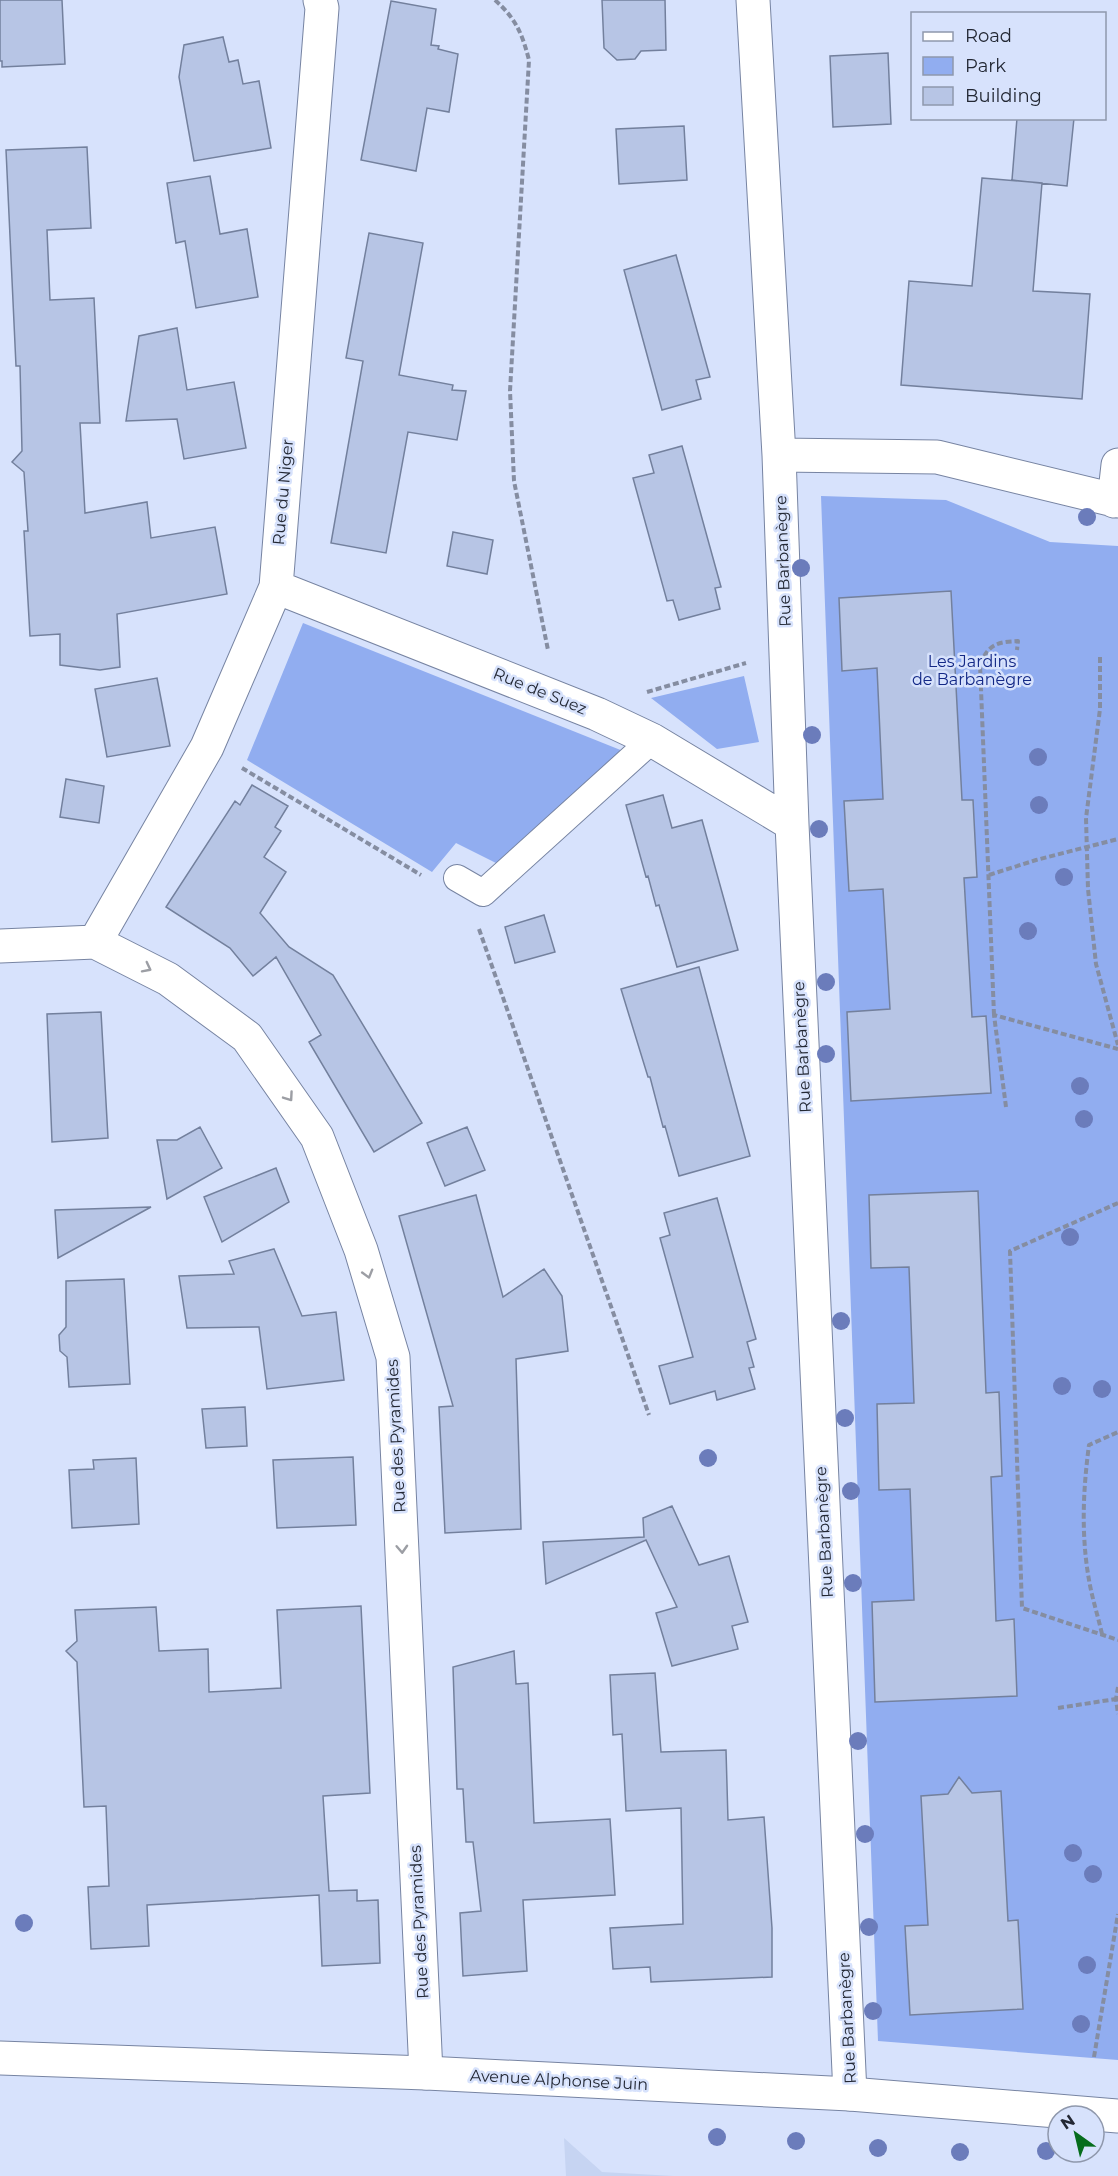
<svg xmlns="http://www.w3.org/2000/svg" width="1118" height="2176" font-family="Montserrat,sans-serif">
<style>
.built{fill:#c6d4f2}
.green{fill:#91adf0}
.building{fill:#b7c5e5;stroke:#73809d;stroke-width:1.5}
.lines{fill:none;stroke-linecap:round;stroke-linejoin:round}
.service-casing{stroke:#7784a2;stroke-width:28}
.minor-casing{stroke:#7784a2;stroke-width:35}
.secondary-casing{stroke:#7784a2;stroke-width:35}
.path{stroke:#858da1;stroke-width:4;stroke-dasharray:6 3;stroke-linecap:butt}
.service{stroke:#fff;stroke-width:26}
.minor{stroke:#fff;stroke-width:33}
.secondary{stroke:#fff;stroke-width:33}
.tree{fill:#6b7cbb}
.oneway{stroke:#9c9ea4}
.labels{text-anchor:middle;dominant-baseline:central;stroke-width:5;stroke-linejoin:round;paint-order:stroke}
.street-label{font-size:16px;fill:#232834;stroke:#d7e2fc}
.park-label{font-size:16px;fill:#132886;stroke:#d7e2fc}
</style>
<rect width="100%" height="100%" fill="#d7e2fc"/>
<path class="built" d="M564,2138L602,2172L674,2176H566Z"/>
<path class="green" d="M821,496L946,500L1050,542L1118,546V2060L878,2041Z
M303,623L623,751L500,865L456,843L432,872L247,760Z
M744,676L759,742L717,749L651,698Z"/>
<path class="building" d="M0,0H62L65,64L2,67V61H0Z
M602,0H665L666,50L641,51L635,59L617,60L604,48Z
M391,1L436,9L431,45L439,46L438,49L458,54L449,112L427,108L416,171L361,160Z
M223,37L229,62L238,60L243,84L259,81L271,148L194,161L179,77L184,45Z
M888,53L891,124L833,127L830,56Z
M1017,118H1074L1067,186L1012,180Z
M684,126L687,180L619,184L616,129Z
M87,147L91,228L47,230L50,300L94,298L100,423H80L85,513L147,502L151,538L215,527L227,594L117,614L120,667L100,670L60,665V634L30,636L24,531H28L24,472L12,462L22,451L20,366H16L6,150Z
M210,176L220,234L247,229L258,297L196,308L185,241L176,243L167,183Z
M982,178L1042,183L1033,291L1090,294L1082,399L901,385L909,281L972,286Z
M369,233L423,243L399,375L453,385L452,390L466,391L457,440L408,432L386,553L331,543L363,361L346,358Z
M676,255L710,377L696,380L701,399L662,410L624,270Z
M177,328L187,390L234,382L246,448L184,459L177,419L126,421L139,336Z
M682,446L721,587L715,588L720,609L679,620L673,600L667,601L633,478L654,473L649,455Z
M453,532L493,540L487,574L447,566Z
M951,591L962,800H973L977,877L964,878L972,1017L986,1016L991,1093L851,1101L847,1012L890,1009L883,889L849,891L844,801L883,799L877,668L842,671L839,598Z
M157,678L170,746L107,757L95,689Z
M66,779L104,786L99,823L60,817Z
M252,785L288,806L275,827L281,831L264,857L286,872L260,913L289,947L333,975L422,1123L374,1152L309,1042L321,1035L276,957L253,976L230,948L166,907L235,801L240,805Z
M663,795L672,828L702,820L738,950L677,967L659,905L656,906L648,876L646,877L626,805Z
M544,915L555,952L515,963L505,927Z
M699,967L750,1156L679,1176L665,1126L663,1127L650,1077H648L621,989Z
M101,1012L108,1138L52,1142L47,1014Z
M200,1127L222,1168L167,1199L157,1140H177Z
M467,1127L485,1170L445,1186L427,1143Z
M276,1168L289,1202L222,1242L204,1197Z
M978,1191L986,1393L999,1392L1002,1476L991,1477L996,1621L1014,1619L1017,1696L875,1702L872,1602L914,1600L910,1489L879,1490L877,1404L914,1403L909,1267L871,1268L869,1195Z
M476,1195L503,1297L544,1269L562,1296L568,1351L516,1359L521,1529L445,1533L439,1407L453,1406L399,1216Z
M717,1198L756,1339L747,1342L754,1367L749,1368L755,1389L717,1400L715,1391L670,1404L659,1366L693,1357L660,1238L670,1235L664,1213Z
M151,1207L58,1258L55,1210Z
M274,1249L302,1316L336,1312L344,1380L267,1389L259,1327L187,1328L179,1276L234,1274L229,1261Z
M124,1279L130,1384L69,1387L67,1357L60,1351L59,1335L66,1327V1281Z
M245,1407L247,1446L206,1448L202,1409Z
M353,1457L356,1525L277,1528L273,1460Z
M136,1458L139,1524L72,1528L69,1470L94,1469L93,1460Z
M672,1506L699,1565L729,1556L748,1622L732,1626L738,1649L672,1666L656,1613L677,1607L646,1540L546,1584L543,1542L644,1537L643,1518Z
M361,1606L370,1793L323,1796L329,1891L357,1890V1901L378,1900L380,1963L322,1966L319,1895L147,1905L149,1946L91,1949L88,1887L109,1886L106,1806L84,1807L77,1662L66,1651L77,1641L75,1610L156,1607L159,1651L208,1649L209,1692L281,1688L277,1610Z
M514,1651L516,1684L528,1683L534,1823L610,1819L615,1895L523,1900L527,1971L463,1976L460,1913L481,1911L473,1842H466L463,1789H457L453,1667Z
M655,1673L661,1752L726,1750L728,1820L764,1817L772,1928V1977L651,1982L650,1967L613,1969L610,1928L683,1924L681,1808L626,1811L622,1734L613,1735L610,1675Z
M959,1777L972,1793L1001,1791L1008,1921L1018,1920L1023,2009L910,2015L905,1926L928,1925L921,1796L948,1794Z"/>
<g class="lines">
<g class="service-casing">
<path id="service" d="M457,878L483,893L652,740"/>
</g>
<g class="minor-casing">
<path id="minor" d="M753,0L779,455L792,824L850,2094
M779,455L937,457L1118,501
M1114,501L1118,465
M276,587L597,714L652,740L792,824
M95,942L207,747L276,587L322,8L320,0
M0,946L95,942L168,979L247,1037L317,1137L361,1250L393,1357L426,2073"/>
</g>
<g class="secondary-casing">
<path id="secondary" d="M0,2058L426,2073L850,2094L1118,2116"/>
</g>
<path class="path" d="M495,0C516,19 522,33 529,60L510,391L514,481L548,650
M1100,657V709L1086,818L1088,889L1096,964L1118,1045
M647,692L746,663
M242,768L421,875
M989,875L1036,860L1118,839
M479,929L649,1415
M994,1015L980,664C989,644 997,642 1018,641L1017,650
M1006,1107L994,1015L1118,1049
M1118,1203L1010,1251L1022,1608L1118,1640
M1102,1634C1098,1616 1092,1598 1089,1580C1081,1535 1083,1490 1089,1445L1118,1432
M1118,1687L1116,1699L1118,1714
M1058,1708L1116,1699
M1094,2057L1118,1914"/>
<use href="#service" class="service"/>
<use href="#minor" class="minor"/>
<use href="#secondary" class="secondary"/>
</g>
<g class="tree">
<circle cx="1087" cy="517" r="9"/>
<circle cx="801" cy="568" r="9"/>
<circle cx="812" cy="735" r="9"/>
<circle cx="1038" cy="757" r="9"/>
<circle cx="1039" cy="805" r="9"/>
<circle cx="819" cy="829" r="9"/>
<circle cx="1064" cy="877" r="9"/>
<circle cx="1028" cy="931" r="9"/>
<circle cx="826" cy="982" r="9"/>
<circle cx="826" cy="1054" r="9"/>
<circle cx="1080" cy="1086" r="9"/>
<circle cx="1084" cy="1119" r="9"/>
<circle cx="1070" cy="1237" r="9"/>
<circle cx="841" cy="1321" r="9"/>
<circle cx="1062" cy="1386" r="9"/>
<circle cx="1102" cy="1389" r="9"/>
<circle cx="845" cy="1418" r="9"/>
<circle cx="708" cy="1458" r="9"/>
<circle cx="851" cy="1491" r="9"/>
<circle cx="853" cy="1583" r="9"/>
<circle cx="858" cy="1741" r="9"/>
<circle cx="865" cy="1834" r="9"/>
<circle cx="1073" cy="1853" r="9"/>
<circle cx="1093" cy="1874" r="9"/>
<circle cx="24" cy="1923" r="9"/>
<circle cx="869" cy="1927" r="9"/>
<circle cx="1087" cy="1965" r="9"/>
<circle cx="873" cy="2011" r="9"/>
<circle cx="1081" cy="2024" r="9"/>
<circle cx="717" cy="2137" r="9"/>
<circle cx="796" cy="2141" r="9"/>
<circle cx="878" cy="2148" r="9"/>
<circle cx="1046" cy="2151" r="9"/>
<circle cx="960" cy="2152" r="9"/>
</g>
<defs><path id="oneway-chevron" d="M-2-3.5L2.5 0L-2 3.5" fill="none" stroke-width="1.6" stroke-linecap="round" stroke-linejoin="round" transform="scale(1.5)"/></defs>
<g class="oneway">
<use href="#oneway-chevron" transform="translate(147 968) rotate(27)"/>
<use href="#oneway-chevron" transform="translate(289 1097) rotate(55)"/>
<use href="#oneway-chevron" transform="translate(368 1274) rotate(74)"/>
<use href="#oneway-chevron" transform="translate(402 1549) rotate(87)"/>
</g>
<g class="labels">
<g class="street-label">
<text transform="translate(283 492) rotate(-85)">Rue du Niger</text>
<text transform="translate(783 561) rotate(-92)">Rue Barbanègre</text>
<text transform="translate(540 691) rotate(22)">Rue de Suez</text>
<text transform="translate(802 1047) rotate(-93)">Rue Barbanègre</text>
<text transform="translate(396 1436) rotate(-93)">Rue des Pyramides</text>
<text transform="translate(824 1532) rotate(-93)">Rue Barbanègre</text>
<text transform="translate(419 1922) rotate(-93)">Rue des Pyramides</text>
<text transform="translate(847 2018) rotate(-93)">Rue Barbanègre</text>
<text transform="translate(559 2080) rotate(3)">Avenue Alphonse Juin</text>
</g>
<g class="park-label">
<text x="972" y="661">Les Jardins<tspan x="972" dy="18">de Barbanègre</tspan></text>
</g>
</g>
<rect x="911" y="12" width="195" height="108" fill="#d7e2fc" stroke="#8f98ac" stroke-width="1.5"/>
<rect x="923" y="32" width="30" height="9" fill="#ffffff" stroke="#8f98ac" stroke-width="1.5"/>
<text x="965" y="42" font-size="18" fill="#232834">Road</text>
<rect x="923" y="57" width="30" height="18" fill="#91adf0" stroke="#8f98ac" stroke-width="1.5"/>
<text x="965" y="72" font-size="18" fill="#232834">Park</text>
<rect x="923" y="87" width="30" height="18" fill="#b7c5e5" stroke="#8f98ac" stroke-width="1.5"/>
<text x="965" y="102" font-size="18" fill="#232834">Building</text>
<g transform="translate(1076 2134) rotate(326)"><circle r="28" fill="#d7e2fc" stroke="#8f98ac" stroke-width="1.5"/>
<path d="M0-4.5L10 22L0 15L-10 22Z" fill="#066d1c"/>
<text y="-9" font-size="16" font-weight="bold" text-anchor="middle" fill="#232834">N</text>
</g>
</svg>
